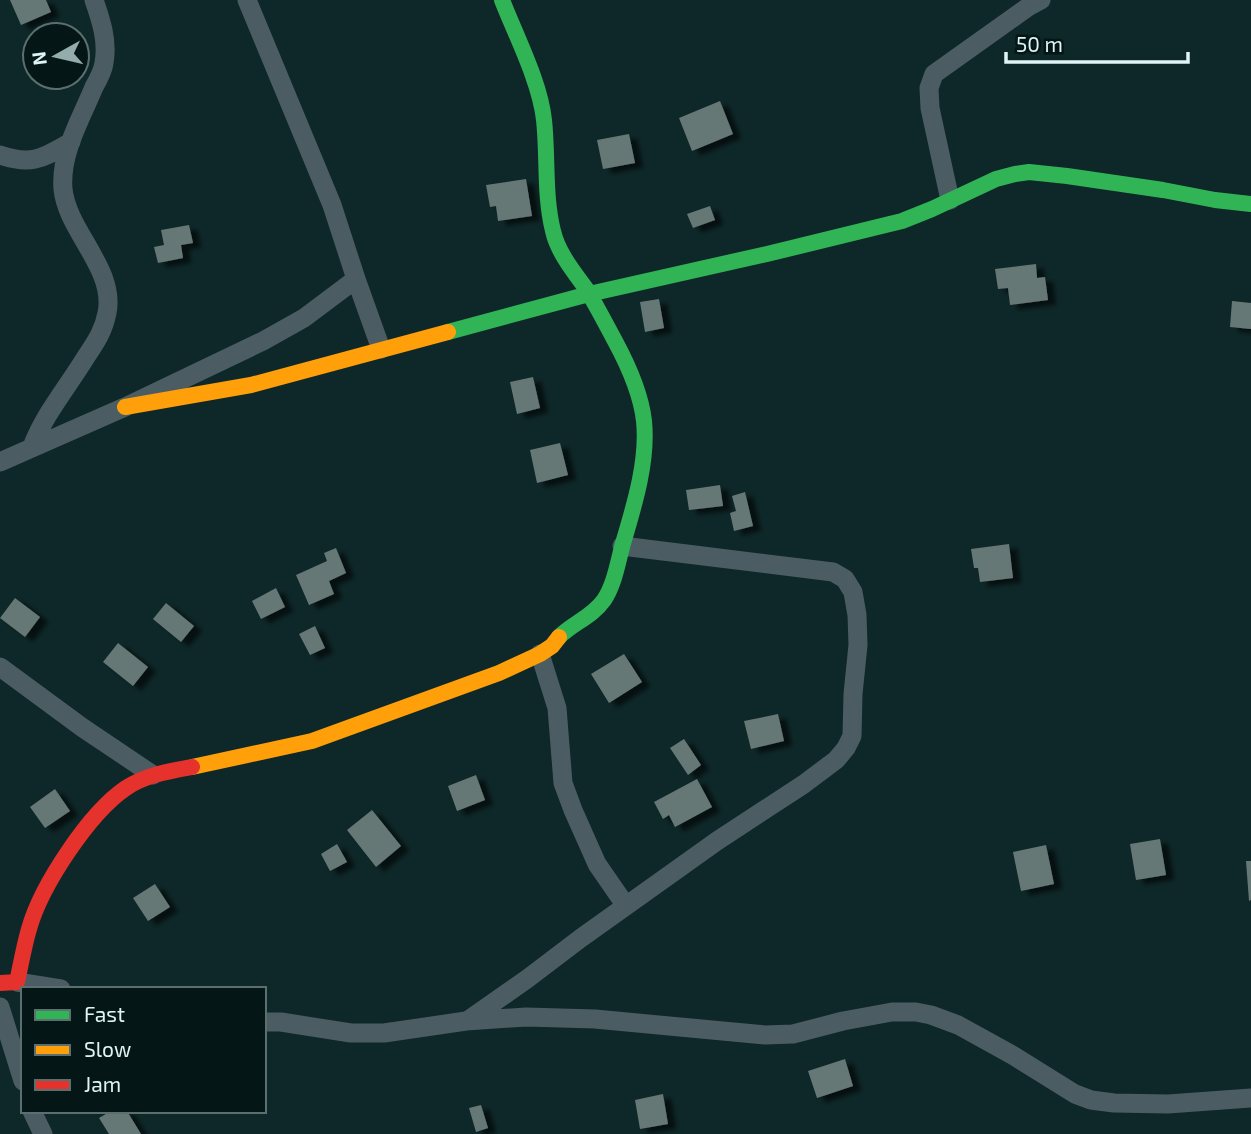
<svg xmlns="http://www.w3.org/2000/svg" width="1251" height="1134" font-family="'Exo 2',sans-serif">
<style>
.building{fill:#667876;filter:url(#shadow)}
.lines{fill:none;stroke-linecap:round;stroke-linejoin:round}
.street{stroke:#4b5d63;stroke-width:19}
.fast{stroke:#30b455;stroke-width:16}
.slow{stroke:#ff9f0a;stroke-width:16}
.jam{stroke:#e5322d;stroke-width:16}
</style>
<defs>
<filter id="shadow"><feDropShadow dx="8" dy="4.5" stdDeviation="2" flood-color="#0009"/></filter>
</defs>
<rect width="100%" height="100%" fill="#0e2728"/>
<path class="building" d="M10,0H46L51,12L21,25Z
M720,101L733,134L692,151L679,118Z
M629,134L635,163L603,169L597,140Z
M526,179L532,216L498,221L496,206L490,207L486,185Z
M710,206L715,220L693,228L687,214Z
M189,225L193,243L181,245L183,258L158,263L154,247L164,245L161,230Z
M1036,264L1037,278L1045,277L1048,300L1010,305L1008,288L998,289L995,269Z
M659,299L664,328L645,332L640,302Z
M1232,301L1251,303V329L1230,327Z
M533,377L540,408L517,414L510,382Z
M560,443L568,475L537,483L530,450Z
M720,485L723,506L689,510L686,490Z
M745,492L753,526L734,531L730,513L736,511L732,496Z
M1009,544L1013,578L980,582L978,568H974L971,549Z
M336,548L346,573L329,581L334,594L309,605L296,575L327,561L324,553Z
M276,588L285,607L261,619L252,601Z
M15,598L40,617L25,637L0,618Z
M166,603L194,626L181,642L153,619Z
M315,626L325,648L310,655L299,634Z
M118,643L148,667L133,686L103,662Z
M624,654L642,682L609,703L591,674Z
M778,714L784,741L751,749L744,721Z
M684,739L701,765L688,775L670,748Z
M476,775L485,800L457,811L448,786Z
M697,779L712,807L675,827L669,815L663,819L654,802Z
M55,789L70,811L45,828L30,807Z
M372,810L401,846L376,867L347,830Z
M1160,839L1166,875L1136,880L1130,844Z
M337,844L347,862L330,871L321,854Z
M1046,845L1054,884L1021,891L1013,852Z
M1246,861H1251V900L1249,901Z
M155,884L170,907L148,921L133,898Z
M845,1059L853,1086L817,1098L808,1071Z
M663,1094L668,1124L640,1129L635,1100Z
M481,1105L488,1128L476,1132L469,1108Z
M111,1111H127L141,1134H109L99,1118Z"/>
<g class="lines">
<path class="street" d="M0,155C32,166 43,158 71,142
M950,200L930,108L929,88L934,74L1028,7L1041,0
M356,279L381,349
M32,447C44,415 66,389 84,360C95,343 103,333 107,313C116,269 67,231 63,189C60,153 81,119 94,87C98,80 103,71 104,63C108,41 101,20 94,0
M0,462L125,407L263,341L304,318L356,279L332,205L247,0
M540,654L557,708L563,783L573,810L597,864L626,906
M0,667L83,728L153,775
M17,982L61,989
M0,1007L23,1081
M467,1021L527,979L581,938L717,841L804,784L836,760L846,748L852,736L853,694L858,645L857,615L853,592L845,579L833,572L622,546
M264,1022H281L351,1033H384L466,1021L526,1017L595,1019L765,1035L793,1034L843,1021L892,1012H916L931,1015L958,1025L1014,1056L1075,1094L1091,1100L1114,1103L1168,1104L1251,1098
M32,1111L43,1134"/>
<path class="fast" d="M502,0C516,36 540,82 544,120C548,156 544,195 553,231C558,253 574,272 587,290C597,307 606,324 615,341C628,365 641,394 644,421C648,460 635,503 624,540C618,560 615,584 604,600C592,617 573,623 559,637
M448,332L589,294L767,254L902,221L932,209L996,179L1015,174L1029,172L1067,176L1163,190L1215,200L1251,204"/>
<path class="slow" d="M125,407L251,385L448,332
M192,767L312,741L499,673L540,654L552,646L559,637"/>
<path class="jam" d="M0,983L17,982C21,964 24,946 29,929C41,886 89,813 126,788C145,775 170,771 192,767"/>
</g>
<rect x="21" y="987" width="245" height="126" fill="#051617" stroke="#5c6f70" stroke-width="2"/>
<rect x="35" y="1010" width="35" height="10" fill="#30b455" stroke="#5c6f70" stroke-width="2"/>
<text x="84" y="1022" font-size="21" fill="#def4f5">Fast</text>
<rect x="35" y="1045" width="35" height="10" fill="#ff9f0a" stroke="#5c6f70" stroke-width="2"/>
<text x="84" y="1057" font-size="21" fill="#def4f5">Slow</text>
<rect x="35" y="1080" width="35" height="10" fill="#e5322d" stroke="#5c6f70" stroke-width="2"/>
<text x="84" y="1092" font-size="21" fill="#def4f5">Jam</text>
<g transform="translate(56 56) rotate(262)"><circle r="33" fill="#051617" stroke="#5c6f70" stroke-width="2"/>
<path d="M0-5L12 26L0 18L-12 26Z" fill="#95acad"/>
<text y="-10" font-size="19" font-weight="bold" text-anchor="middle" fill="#def4f5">N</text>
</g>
<path d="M1006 52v10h182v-10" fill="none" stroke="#def4f5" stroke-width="3.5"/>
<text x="1016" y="52" font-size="21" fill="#def4f5" stroke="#051617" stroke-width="5" paint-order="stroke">50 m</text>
</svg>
